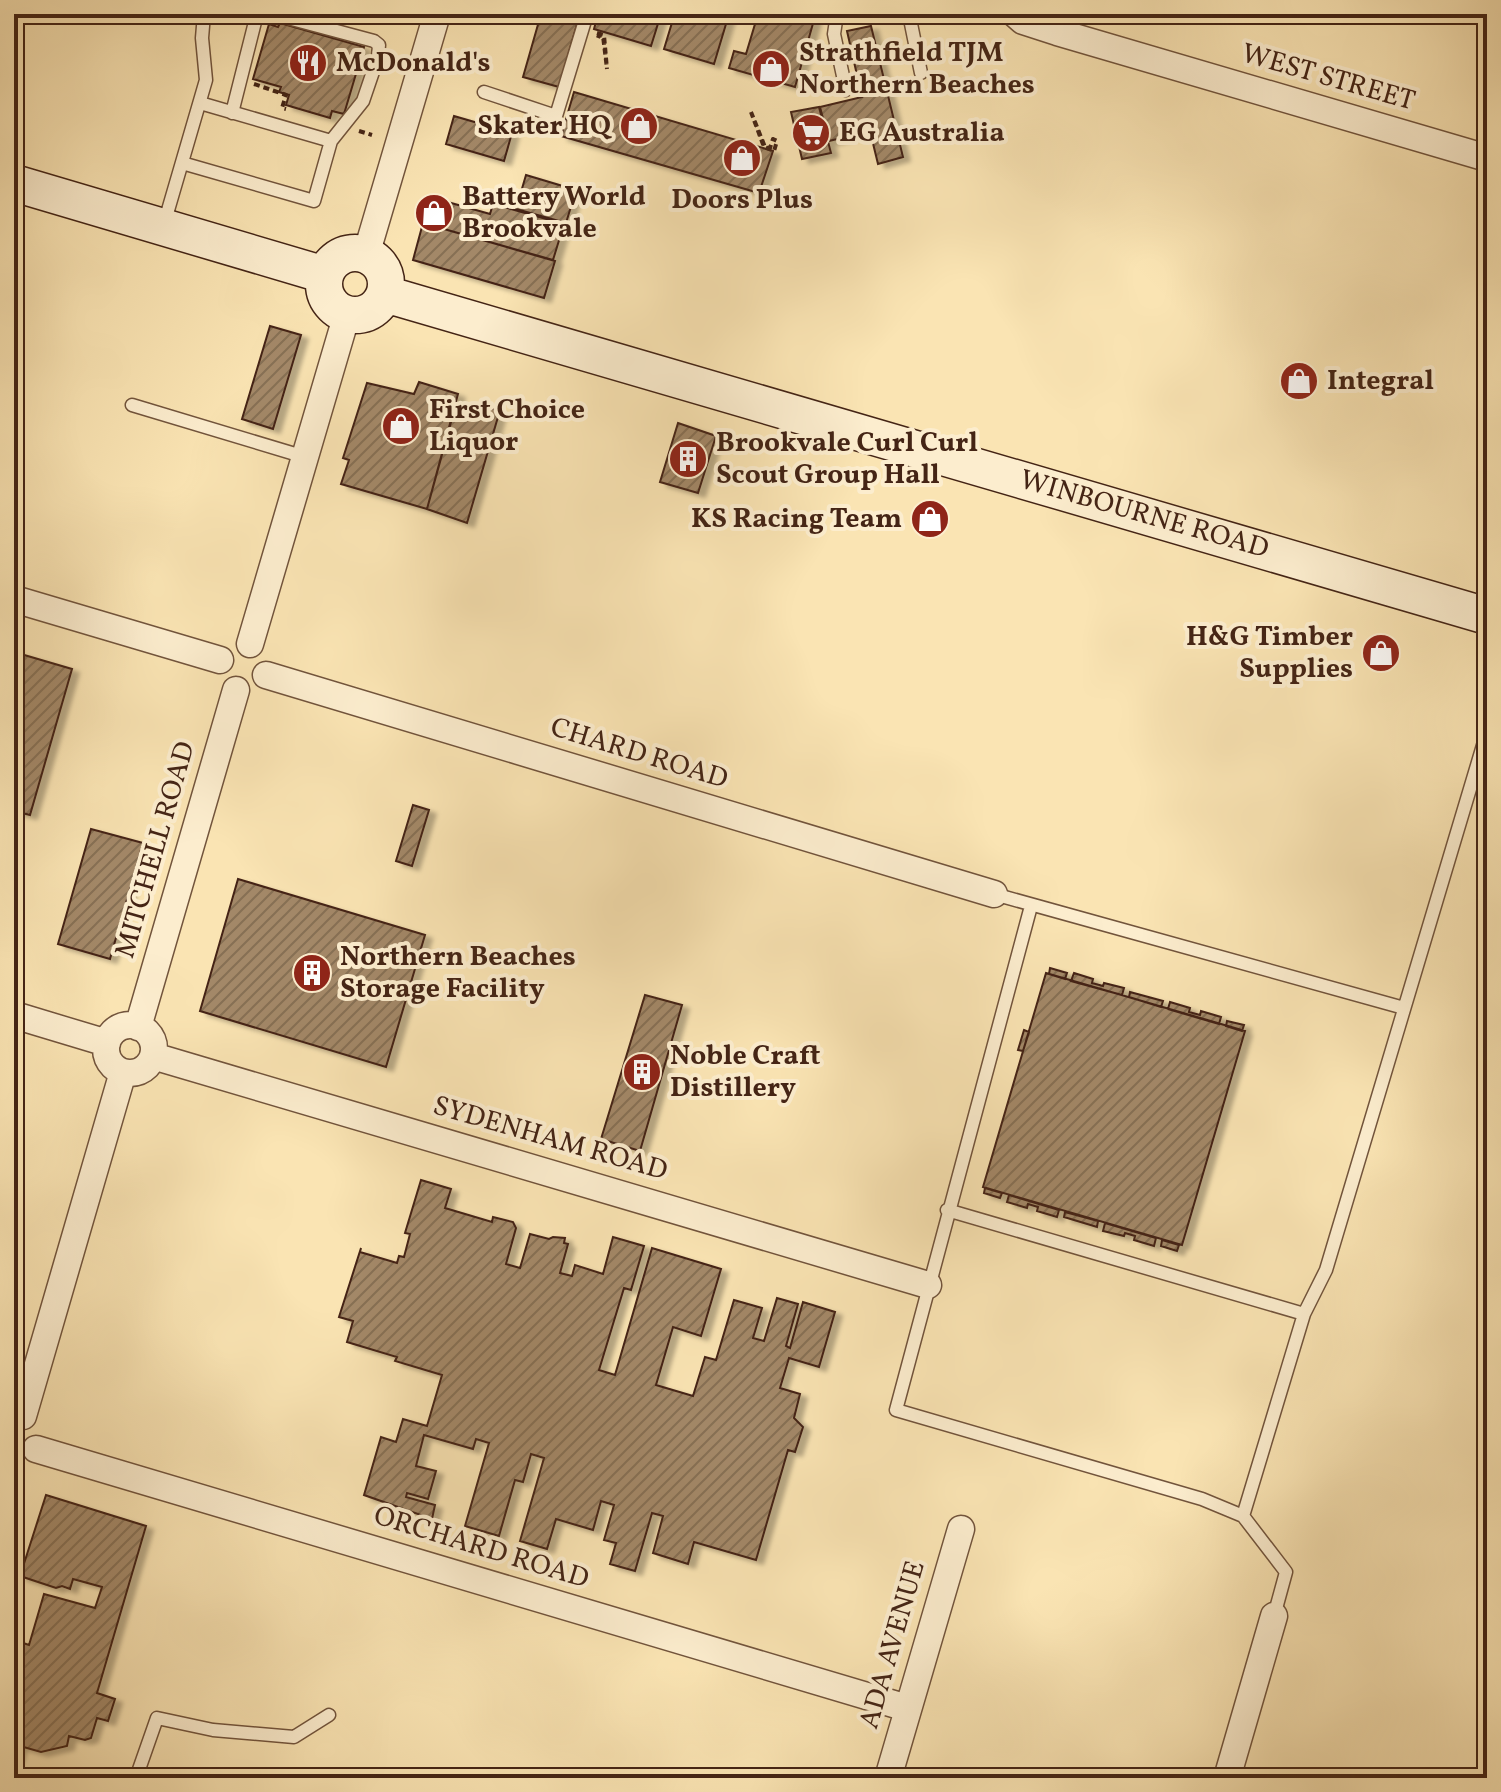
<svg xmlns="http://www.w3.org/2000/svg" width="1501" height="1792" font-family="Vollkorn,serif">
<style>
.building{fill:url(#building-hatch);stroke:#442415;stroke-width:2;filter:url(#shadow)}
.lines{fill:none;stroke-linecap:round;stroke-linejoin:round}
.lane-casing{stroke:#72543c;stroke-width:15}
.street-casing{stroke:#72543c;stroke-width:29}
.secondary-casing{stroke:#442415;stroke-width:39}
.path{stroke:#442415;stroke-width:4;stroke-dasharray:6 4;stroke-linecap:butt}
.lane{stroke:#fcedce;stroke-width:12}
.street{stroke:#fcedce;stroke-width:26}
.secondary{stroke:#fcedce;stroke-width:36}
.labels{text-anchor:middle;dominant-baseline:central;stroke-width:8;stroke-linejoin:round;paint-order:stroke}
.poi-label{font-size:28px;font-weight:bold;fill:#442415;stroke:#fcedce;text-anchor:start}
.street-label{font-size:28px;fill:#442415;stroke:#fcedce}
</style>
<defs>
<pattern id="building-hatch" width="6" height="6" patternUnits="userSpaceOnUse" patternTransform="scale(2)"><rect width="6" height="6" fill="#a38867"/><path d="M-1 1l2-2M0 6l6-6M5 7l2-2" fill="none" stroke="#866f54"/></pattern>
<filter id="shadow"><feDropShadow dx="7" dy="4" stdDeviation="2" flood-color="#0004"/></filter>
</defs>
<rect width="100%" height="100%" fill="#fae4b3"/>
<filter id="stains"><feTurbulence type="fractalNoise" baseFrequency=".0025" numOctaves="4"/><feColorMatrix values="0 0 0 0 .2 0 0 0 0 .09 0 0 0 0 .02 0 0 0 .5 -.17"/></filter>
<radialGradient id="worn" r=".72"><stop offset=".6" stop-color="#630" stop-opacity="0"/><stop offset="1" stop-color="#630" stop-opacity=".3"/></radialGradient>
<path class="building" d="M541,14H580L559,87L523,77Z
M598,14H661L651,46L594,29Z
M686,14H729L714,64L664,49L674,16L685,19Z
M758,14H810L814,20L795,87L729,68L734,51L746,54Z
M280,23L364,47L344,114L332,111L330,118L286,105L289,95L279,92L281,87L253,79L269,24L278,27Z
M871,26L903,157L878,164L870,131L829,141L820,107L862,97L847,31Z
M574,92L773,151L759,193L561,136Z
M819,107L831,153L802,159L791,112Z
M454,116L512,133L504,161L446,144Z
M526,175L576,190L566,223L516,209Z
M430,197L490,214L493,204L564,224L553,260L423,223Z
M423,223L555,261L544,298L413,260Z
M270,326L301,335L273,429L242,419Z
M419,382L458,394L427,509L341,484L349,460L343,458L367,383L414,394Z
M456,404L500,410L467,523L427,509Z
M678,423L716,436L698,493L660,482Z
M14,652L72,669L30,815L14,811Z
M413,805L429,810L412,866L396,861Z
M91,829L143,843L110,959L58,944Z
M238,879L425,935L386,1067L200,1011Z
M1050,968L1067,973L1065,979L1049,974Z
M1046,973L1245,1031L1182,1245L983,1187Z
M1074,973L1093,979L1092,983L1103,986L1104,983L1124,988L1122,995L1071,981Z
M1130,992L1163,1001L1161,1007L1129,997Z
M645,995L682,1005L640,1151L601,1139Z
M1170,1002L1190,1008L1189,1012L1200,1015L1201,1011L1221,1017L1219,1024L1168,1009Z
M1227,1021L1244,1025L1242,1031L1226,1026Z
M1024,1030L1029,1032L1023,1051L1018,1050Z
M421,1180L451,1189L445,1208L492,1222L493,1217L513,1222L516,1228L506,1264L520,1268L530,1234L549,1239L553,1237L565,1238L564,1243L568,1244L560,1273L572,1276L575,1265L603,1274L613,1237L644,1246L631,1290L624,1288L599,1370L615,1375L652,1248L721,1269L701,1336L673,1327L656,1385L693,1396L705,1357L716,1360L734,1300L762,1308L753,1338L764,1341L777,1298L798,1304L786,1346L790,1348L803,1302L835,1312L819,1367L789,1358L780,1388L800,1394L794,1418L803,1427L795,1452L788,1450L756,1560L694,1542L688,1564L653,1553L663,1516L652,1513L635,1571L610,1564L616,1543L604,1540L614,1505L601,1501L593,1530L556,1519L547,1549L520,1541L544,1458L531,1454L523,1482L515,1480L499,1536L465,1526L489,1443L476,1439L473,1449L424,1435L416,1466L436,1471L428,1499L407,1493L406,1497L435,1505L432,1519L364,1495L381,1437L396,1442L403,1419L427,1426L442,1375L395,1361L397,1357L347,1342L353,1321L339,1317L361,1248L360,1252L397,1263L399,1256L404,1257L410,1234L405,1233Z
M985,1188L1002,1193L1000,1198L984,1193Z
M1009,1195L1059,1210L1057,1217L1037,1211L1038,1207L1028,1204L1027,1208L1007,1202Z
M1065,1212L1098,1221L1097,1227L1064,1217Z
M1105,1223L1156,1238L1154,1246L1134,1240L1135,1236L1125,1233L1124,1236L1103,1231Z
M1162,1240L1179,1245L1177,1251L1161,1246Z
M46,1495L146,1526L97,1693L115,1699L108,1721L97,1718L91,1738L85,1740L69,1736L67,1746L41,1752L20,1746L16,1759L14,1760V1640L29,1645L44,1594L95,1608L102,1587L73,1579L70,1589L62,1586L56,1588L20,1576Z"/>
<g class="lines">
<g class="lane-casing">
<path id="lane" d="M273,14L374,41L379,45L378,57L363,101L331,141
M837,14L834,34L846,90
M909,14L921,73
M484,92L556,116L587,14
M232,113L257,14
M182,163L314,201L331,141L200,103
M164,224L206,80L202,38L204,14
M132,405L305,457
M994,894L1404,1008
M1031,906L896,1410L1202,1499L1243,1516L1286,1572L1274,1616
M947,1210L1304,1314
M1243,1516L1304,1314L1326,1270L1487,732
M136,1778L157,1718L213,1730L294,1737L329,1715"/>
</g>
<g class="street-casing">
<path id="street" d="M1015,14L1023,21L1057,32L1487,158
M366,255L437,14
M14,599L220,660
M250,644L347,314
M266,675L994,894
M14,1015L107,1043
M106 1049a24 24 0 1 1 48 0a24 24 0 1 1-48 0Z
M138,1027L236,690
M153,1056L928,1285
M23,1416L123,1072
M36,1449L907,1708
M888,1778L961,1529
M1227,1778L1274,1616"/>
</g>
<g class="secondary-casing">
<path id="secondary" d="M14,183L325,275
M324 284a31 31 0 1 1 62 0a31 31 0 1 1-62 0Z
M385,294L1487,616"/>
</g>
<path class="path" d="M597,33L604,35L607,69
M598,38L599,35L603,36L607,69
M254,84L286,95L282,108L286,109
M751,112L765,147L770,148L773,139L777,141L774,151L764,147L751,112
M359,131L372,135"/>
<use href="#lane" class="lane"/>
<use href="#street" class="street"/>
<use href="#secondary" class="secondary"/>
</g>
<defs>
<g id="restaurant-disc" transform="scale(2)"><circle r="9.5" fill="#8f2418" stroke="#fcedce"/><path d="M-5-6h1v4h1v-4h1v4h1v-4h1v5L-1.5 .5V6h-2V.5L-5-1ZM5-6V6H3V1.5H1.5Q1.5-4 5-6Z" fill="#fff"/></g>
<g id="shop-disc" transform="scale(2)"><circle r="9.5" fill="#8f2418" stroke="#fcedce"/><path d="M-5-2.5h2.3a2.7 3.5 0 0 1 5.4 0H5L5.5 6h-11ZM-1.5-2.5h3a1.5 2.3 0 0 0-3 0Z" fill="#fff"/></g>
<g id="supermarket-disc" transform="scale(2)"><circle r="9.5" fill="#8f2418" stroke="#fcedce"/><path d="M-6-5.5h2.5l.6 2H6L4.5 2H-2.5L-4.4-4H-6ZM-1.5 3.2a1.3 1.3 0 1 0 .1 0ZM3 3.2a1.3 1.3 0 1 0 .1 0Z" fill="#fff"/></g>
<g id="building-disc" transform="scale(2)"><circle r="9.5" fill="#8f2418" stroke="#fcedce"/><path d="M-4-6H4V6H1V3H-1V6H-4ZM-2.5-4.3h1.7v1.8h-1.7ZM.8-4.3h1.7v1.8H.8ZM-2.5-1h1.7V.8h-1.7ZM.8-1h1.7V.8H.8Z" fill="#fff"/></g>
</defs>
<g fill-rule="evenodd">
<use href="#restaurant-disc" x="308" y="63"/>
<use href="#shop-disc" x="771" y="69"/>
<use href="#shop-disc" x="639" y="126"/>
<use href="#supermarket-disc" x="811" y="133"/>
<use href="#shop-disc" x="742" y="158"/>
<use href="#shop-disc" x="434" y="213"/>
<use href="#shop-disc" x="1299" y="381"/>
<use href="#shop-disc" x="401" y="426"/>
<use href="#building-disc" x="688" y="459"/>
<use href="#shop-disc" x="930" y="519"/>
<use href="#shop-disc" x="1381" y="653"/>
<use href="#building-disc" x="312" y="973"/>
<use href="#building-disc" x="642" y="1072"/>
</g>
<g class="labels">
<g class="poi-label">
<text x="799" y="53">Strathfield TJM<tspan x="799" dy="32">Northern Beaches</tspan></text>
<text x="336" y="63">McDonald's</text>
<text x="611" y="126" text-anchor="end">Skater HQ</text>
<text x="839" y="133">EG Australia</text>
<text x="462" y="197">Battery World<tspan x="462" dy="32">Brookvale</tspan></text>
<text x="742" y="200" text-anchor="middle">Doors Plus</text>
<text x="1327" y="381">Integral</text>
<text x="429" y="410">First Choice<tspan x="429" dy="32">Liquor</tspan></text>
<text x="716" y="443">Brookvale Curl Curl<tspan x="716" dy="32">Scout Group Hall</tspan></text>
<text x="902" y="519" text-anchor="end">KS Racing Team</text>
<text x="1353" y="637" text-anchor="end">H&amp;G Timber<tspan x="1353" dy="32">Supplies</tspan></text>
<text x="340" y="957">Northern Beaches<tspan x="340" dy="32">Storage Facility</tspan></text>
<text x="670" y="1056">Noble Craft<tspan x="670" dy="32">Distillery</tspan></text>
</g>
<g class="street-label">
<text transform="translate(1328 78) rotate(16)">WEST STREET</text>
<text transform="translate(1144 515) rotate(16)">WINBOURNE ROAD</text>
<text transform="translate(639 754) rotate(17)">CHARD ROAD</text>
<text transform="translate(156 850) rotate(-74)">MITCHELL ROAD</text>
<text transform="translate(550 1139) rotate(16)">SYDENHAM ROAD</text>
<text transform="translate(481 1548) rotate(17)">ORCHARD ROAD</text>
<text transform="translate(893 1645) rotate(-74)">ADA AVENUE</text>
</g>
</g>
<rect width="1501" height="1792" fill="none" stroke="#fae4b3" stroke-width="48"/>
<rect x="16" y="16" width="1469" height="1760" fill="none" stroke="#442415" stroke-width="4"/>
<rect x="24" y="24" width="1453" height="1744" fill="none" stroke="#442415" stroke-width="2"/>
<rect width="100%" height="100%" filter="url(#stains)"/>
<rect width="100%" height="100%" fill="url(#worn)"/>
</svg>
